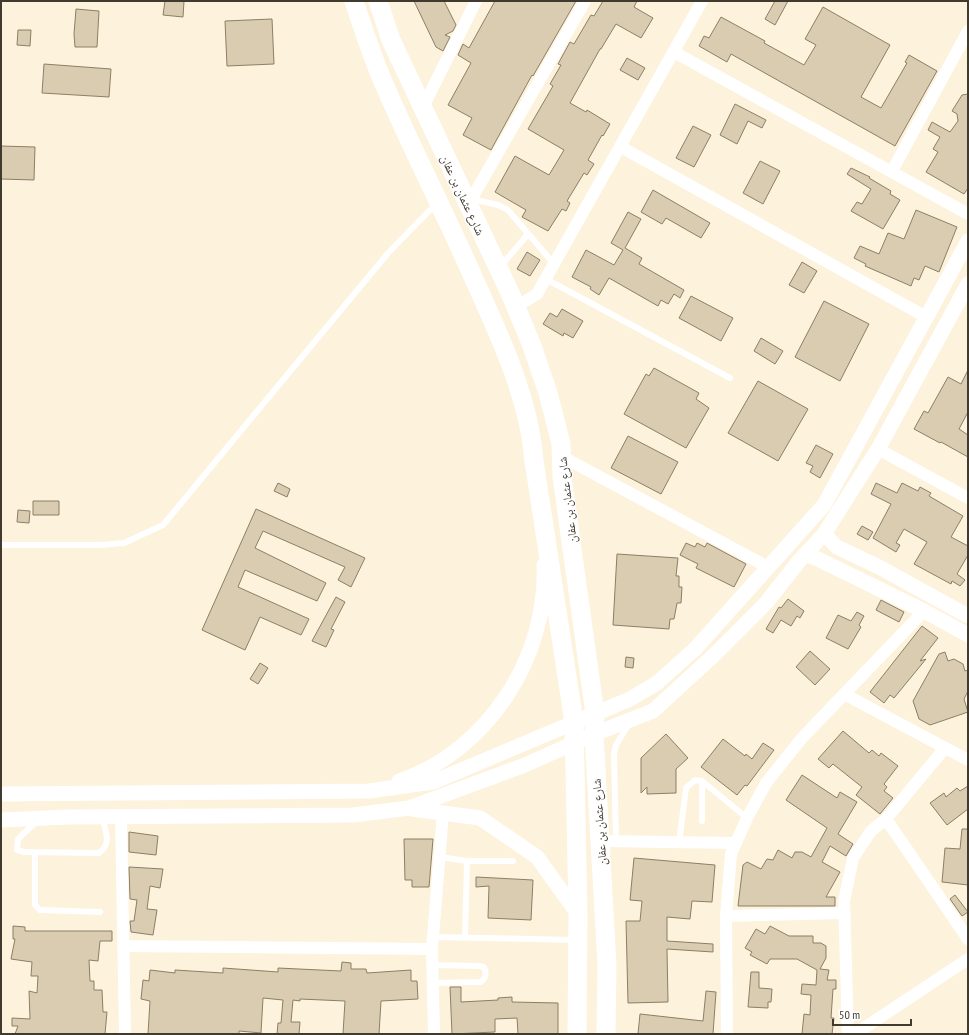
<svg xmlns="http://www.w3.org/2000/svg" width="969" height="1035" font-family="'PT Sans Narrow','Noto Naskh Arabic',sans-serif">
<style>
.building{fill:#daccb1;stroke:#8c7f66}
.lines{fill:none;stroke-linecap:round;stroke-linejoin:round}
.service{stroke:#fff;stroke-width:6}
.minor{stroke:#fff;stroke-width:12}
.tertiary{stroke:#fff;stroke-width:15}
.primary{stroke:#fff;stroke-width:19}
.labels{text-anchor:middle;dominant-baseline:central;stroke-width:3;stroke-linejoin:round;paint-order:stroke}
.street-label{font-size:12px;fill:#403a2f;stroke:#fff}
</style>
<rect width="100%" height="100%" fill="#fdf2db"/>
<path class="building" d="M165,1H184L183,17L163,15Z
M414,1H444L456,25L453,31L445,35L450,37L443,51L436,47Z
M495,1H576L533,76L532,75L491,150L463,135L472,118L448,105L471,63L458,55L463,44L469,48Z
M603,1H637L634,7L653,18L641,38L616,24L601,49H600L570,103L586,112L587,110L610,124L603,136L602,135L588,160L594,164L587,175L584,173L567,201L570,203L566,211L562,209L548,231L522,217L526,210L495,192L515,156L549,175L564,150L528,129L553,86L550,84L561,65L558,64L570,42L574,44L591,15L594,16Z
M775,1H788L775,25L765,19Z
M823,7L890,45L861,97L881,108L907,63L905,62L909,55L937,71L895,146L731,54L727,62L699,46L704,36L709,38L721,17L765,41L764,43L804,65L816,45L805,39Z
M76,9L99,11L97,47H75L74,34Z
M272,19L274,64L227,66L225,21Z
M18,30H31L30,46L17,45Z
M627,58L645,68L638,80L620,70Z
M44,64L111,69L109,97L42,93Z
M968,94V188L964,194L926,172L938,152L933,149L940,137L928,130L932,122L950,132L958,121L957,114L952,111L962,95Z
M735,104L766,120L762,128L748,121L737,144L720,135Z
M693,126L711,135L694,167L676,158Z
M1,146L35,147L34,180L1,179Z
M760,161L780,171L763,204L743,193Z
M851,168L870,177L869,178L891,191L890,194L900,200L883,229L851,211L857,202L862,204L871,189L847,174Z
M653,190L710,223L701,238L666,218L662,224L641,212Z
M916,210L957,227L939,272L925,266L919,280L914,278L911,286L865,266L866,264L854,258L860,246L879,254L888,233L904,239Z
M628,212L641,219L625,248L642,258L639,264L684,290L680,298L674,294L668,304L661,300L658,306L609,278L599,295L590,289L591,287L572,277L586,250L614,265L623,250L611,243Z
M527,252L540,260L530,276L517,269Z
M802,262L817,271L804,293L789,285Z
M691,296L733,318L721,341L679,318Z
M824,301L869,324L840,381L795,357Z
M562,309L583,321L573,338L564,333L563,336L543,324L550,313L557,317Z
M761,338L783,351L775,364L754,351Z
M654,368L699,393L696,399L709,408L686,448L624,414L646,374L649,376Z
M968,370V412L959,429L968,435V457L941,442L940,443L914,429L924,411L928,413L948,377L961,384Z
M758,381L808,409L778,461L728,433Z
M628,436L678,462L661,494L611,468Z
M816,445L833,454L820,478L810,472L813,466L806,463Z
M278,483L290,489L287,497L274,491Z
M876,483L897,493L902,483L918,491L920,487L931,493L929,496L963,516L951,537L968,546V555L957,574L965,580L960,586L952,581L951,584L914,564L927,542L904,529L896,543L900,545L896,552L873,538L891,504L871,494Z
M33,501H59V515H33Z
M256,509L365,558L351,587L338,580L345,567L263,531L255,548L326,583L317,601L245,570L238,587L309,619L301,635L260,617L245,650L202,630Z
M18,510L30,511L29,523L17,522Z
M862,526L873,532L868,540L857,534Z
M686,543L695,547L697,543L705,547L707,543L746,564L734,587L696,568L698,564L680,555Z
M617,554L678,558L676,576H679V587H682L681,603H677L674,619H670L669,629L613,625Z
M336,597L345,602L331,629L334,630L326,647L312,641Z
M788,599L804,611L800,618L797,616L791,626L781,620L773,633L766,629L779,607L781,608Z
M881,600L904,612L899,622L876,610Z
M857,612L864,616L859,625L861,627L848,649L826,638L838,615L851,621Z
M922,626L938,638L920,661L926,659L894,698L890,695L884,703L870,692Z
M810,651L830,669L815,685L796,667Z
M945,652L948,661L954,659L963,664L965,671L968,670V691L964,699L968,712L930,725L919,719L913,701L939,654Z
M626,657L634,658L633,668L625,667Z
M260,663L268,668L258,684L250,679Z
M843,731L869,753L872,750L879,756L881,753L898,766L884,784L887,787L884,791L893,798L880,814L856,795L862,787L833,764L829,768L818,759Z
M666,734L688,758L676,769V793L647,794V787L641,793V758Z
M723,739L745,756L746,754L752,759L763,743L774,750L747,786L745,785L737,795L701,767Z
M802,775L837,798L840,792L857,802L838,834L853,844L846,856L830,846L822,862L840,872L826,897H835V906H738L743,865L747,862L761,869L767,859L773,860L778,850L792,858L795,852H802L811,857L827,828L786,800Z
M968,786V809L947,825L930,803L944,793L946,797L957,788L960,791Z
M962,829H968V885L942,882L945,848L960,849Z
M129,832L158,836L156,855L129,852Z
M404,839H433L429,887H412V880H405Z
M634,858L715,865L712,902L692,901L690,919L667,917V941L713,944V952L667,949L668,1002L628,1003L626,921H640L642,901L630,900Z
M129,867L163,869L160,888L150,886L147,909L157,910L153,935L131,932L130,921H134L137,900L130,899Z
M476,877L533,880L531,920L488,918L489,886L476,887Z
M955,895L968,912L962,916L950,899Z
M13,926L25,927V931H112V941H100L98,961L89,960L90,981H94V990H102L103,1012H107L105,1034H15L18,1026H12V1018L30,1019L29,991L37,993L38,976H31L32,962L11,959L15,939H13Z
M770,926L789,936H813V943H821L826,946V958L820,969L829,970L827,980H836V989H833L831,1018H834L832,1034H802L804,1014L810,1015L811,995L801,994L802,984L816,985L817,970L797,959H770L767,964L750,955L752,952L745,948L756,929L765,934Z
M342,962L351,963V969H366L367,973L411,970V981H417L418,999L381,1001L379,1034H343L345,1001L300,999V1001L293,1000L291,1022H300L299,1034H277L278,1023H281L283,1000L263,998L261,1033L239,1031V1034H148L150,1001L141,999L143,980L149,981L150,970L175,973V970L223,973V968L278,972V968L341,971Z
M751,972H759V988L772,989L771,1002H768V1008L748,1007Z
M450,987H461V1002L498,1000V998L512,997V1002L558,1003V1034H518L517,1018L495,1019V1032L452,1034Z
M706,991L716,992L713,1034H638L640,1014L703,1021Z"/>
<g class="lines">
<path class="service" d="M472,199L498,205L508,210L554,264
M501,266L528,234
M546,279L730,378
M1,545H100L124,543L163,525L388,253L437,203
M37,821L18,839L17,850L24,852L99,853C112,844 106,831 102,818
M702,821V781
M616,842L614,754L616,745L629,724
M679,843L686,788L695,780L702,781L747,818
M35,853V905L40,910L100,912
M440,857L467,861H513
M433,937L576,940
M465,938L467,861
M432,965L479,966L484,967C487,974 486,978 481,982L433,983"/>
<path class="minor" d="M674,52L968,214
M422,109L476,1
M621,147L926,317
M892,171L968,31
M468,205L585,1
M516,307L537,294L702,1
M878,449L968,498
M561,456L768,567
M844,694L968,760
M121,817L125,1034
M886,819L968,939
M601,841L735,843
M726,916L845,913
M123,946L432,949L434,1034
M432,949L443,813
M727,1034L726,916L731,854L747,818L766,783L802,738L924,611
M848,1034L844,901L853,858L871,831L886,819L945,748
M855,1034L968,959"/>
<path class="tertiary" d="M824,534L837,547L879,567L968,616
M805,554L818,559L924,611L968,635
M399,781C488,751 548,657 544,565
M1,794L369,791L433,782L630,699L657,683L695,649L824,505L968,241
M412,809L480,818L537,857L578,914
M1,820L68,817L353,815L409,808L525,765L594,734L653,711L713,656L766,603L799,561L824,534L878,449L968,284"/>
<path class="primary" d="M354,1C363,28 372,57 384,84C412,149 445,213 474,279C500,337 529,397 534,461L574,722L578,914L577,1034
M378,1L391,40L511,295L532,346L548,393L561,444L562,477L595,714L594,734L607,965L606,1034"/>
</g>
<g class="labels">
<g class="street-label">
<text transform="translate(463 195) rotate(65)">شارع عثمان بن عفان</text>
<text transform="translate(567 500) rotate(-97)">شارع عثمان بن عفان</text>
<text transform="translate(599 822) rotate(-94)">شارع عثمان بن عفان</text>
</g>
</g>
<rect width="969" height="1035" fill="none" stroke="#403a2f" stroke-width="4"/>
<path d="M833 1019v6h78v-6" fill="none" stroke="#403a2f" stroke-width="2"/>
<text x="839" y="1019" font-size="12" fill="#403a2f" stroke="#ffffff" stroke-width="3" paint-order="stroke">50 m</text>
</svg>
